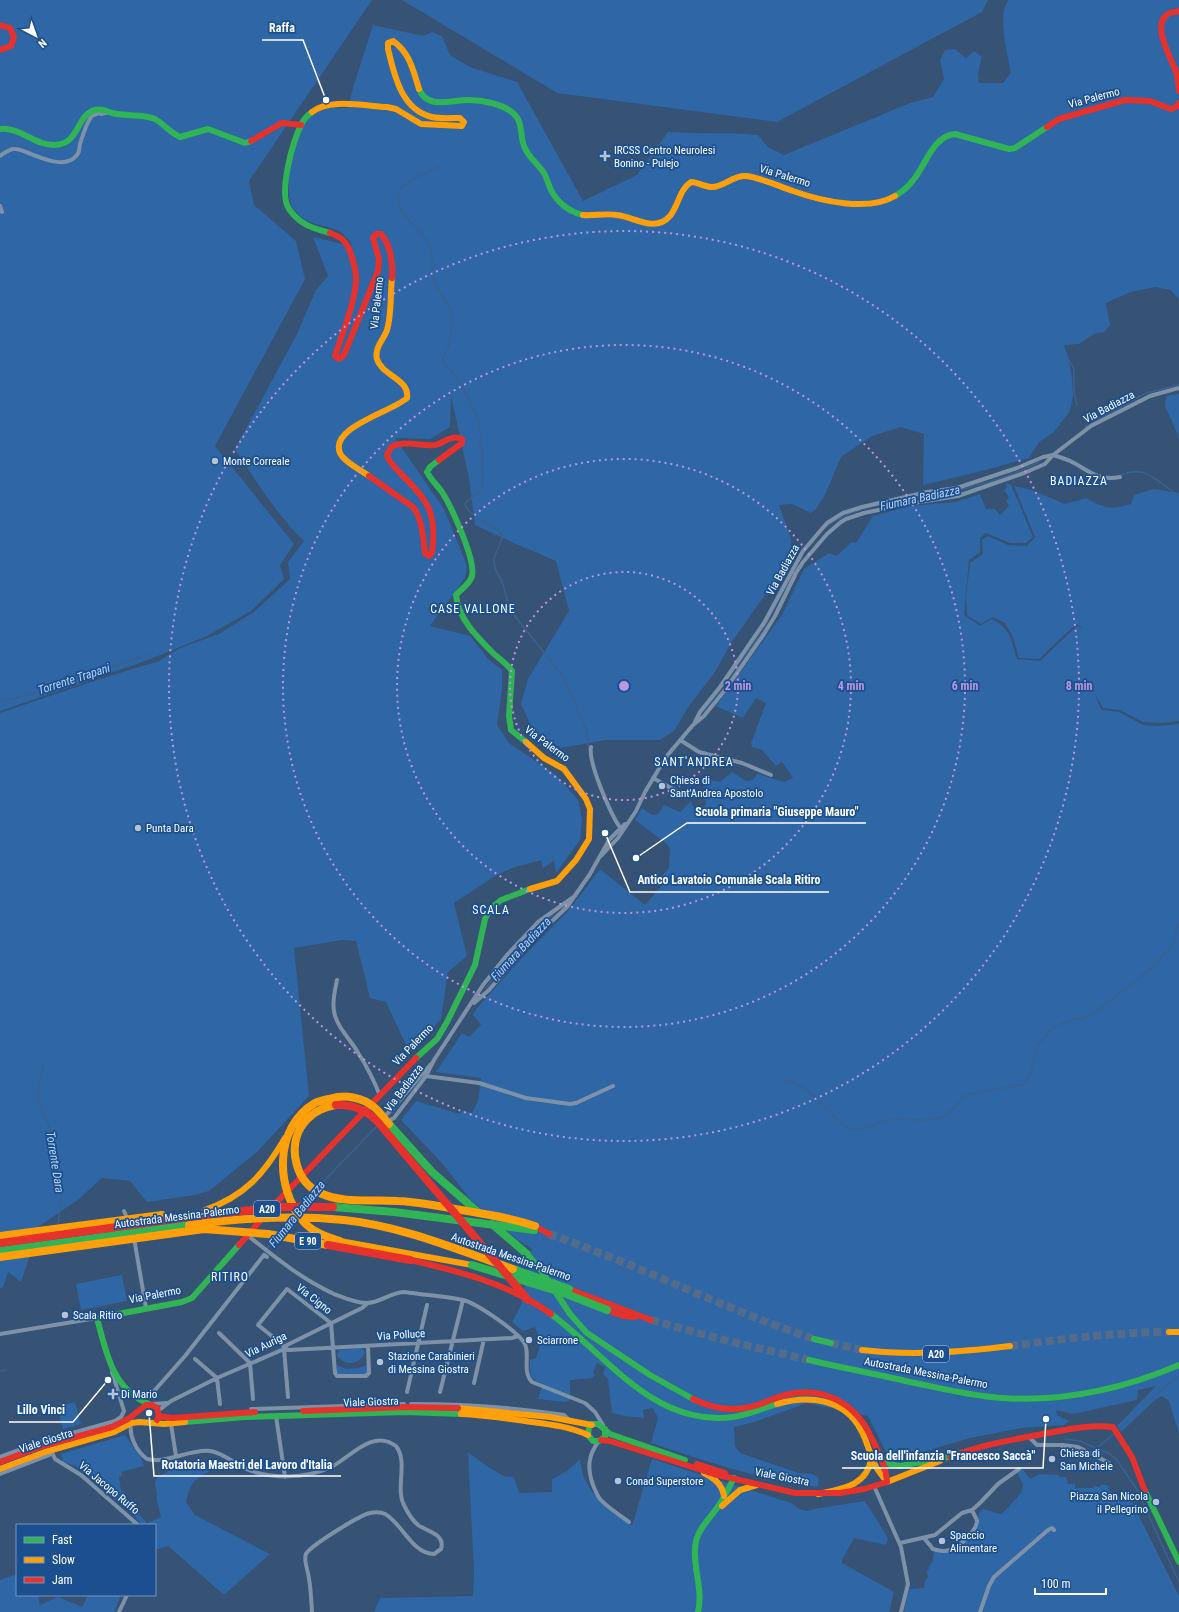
<svg xmlns="http://www.w3.org/2000/svg" width="1179" height="1612" font-family="'Roboto Condensed',sans-serif">
<style>
.green{fill:#2f66a5}
.lines{fill:none;stroke-linecap:round;stroke-linejoin:round}
.stream{stroke:#3b618d;stroke-width:1.5}
.highway-tunnel{stroke:#546c89;stroke-width:8;stroke-dasharray:8 4;stroke-linecap:butt}
.street{stroke:#7d92a8;stroke-width:4}
.fast{stroke:#30b455;stroke-width:6}
.slow{stroke:#ff9f0a;stroke-width:6}
.jam{stroke:#e5322d;stroke-width:6}
.fast-bridge{stroke:#30b455;stroke-width:8}
.slow-bridge{stroke:#ff9f0a;stroke-width:8}
.jam-bridge{stroke:#e5322d;stroke-width:8}
.ring{fill:none;stroke:#bd96df;stroke-width:2;stroke-dasharray:2 4}
.poi-dot{fill:#b9c2ce;stroke:#1b4f8f;stroke-width:1.5}
.labels{text-anchor:middle;dominant-baseline:central;stroke-width:3.5;stroke-linejoin:round;paint-order:stroke}
.shield{fill:#1b4f8f;stroke:#bbcadd;stroke-width:1}
.shield-label{font-size:10px;font-weight:bold;fill:#fff}
.street-label{font-size:11px;fill:#fff;stroke:#1b4f8f}
.poi-label{font-size:11px;fill:#fff;stroke:#1b4f8f;text-anchor:start}
.neighbourhood-label{font-size:12px;letter-spacing:1px;fill:#fff;stroke:#1b4f8f}
.water-label{font-size:12px;font-style:italic;fill:#b5d3f5;stroke:#1b4f8f}
.centre{fill:#bd96df;stroke:#1b4f8f;stroke-width:2}
.ring-label{font-size:12px;text-anchor:middle;font-weight:bold;fill:#bd96df;stroke:#1b4f8f;stroke-width:3.5;stroke-linejoin:round;paint-order:stroke}
.leader{fill:none;stroke:#fff;stroke-width:1.5}
.callout-dot{fill:#fff;stroke:#1b4f8f;stroke-width:1.5}
.callout-label{font-size:12px;text-anchor:middle;font-weight:bold;fill:#fff;stroke:#1b4f8f;stroke-width:3.5;stroke-linejoin:round;paint-order:stroke}
</style>
<rect width="100%" height="100%" fill="#365274"/>
<path class="green" d="M0,0H372L249,181L254,205L296,241L305,279L215,446L294,544L280,565L284,579L251,611L207,636L148,660L0,711Z
M402,0H988L982,12L777,122L557,93Z
M1009,0H1179V300L1171,290L1155,287L1131,292L1106,303L1110,325L1104,332L1094,334L1079,344L1064,345L1069,359L1072,379L1073,396L1070,411L1054,432L1039,442L1029,458L982,471L923,485L924,434L901,427L872,436L841,457L825,495L815,510L811,513L792,504L779,505L791,539V546L784,568L731,643L715,672L689,706L674,731L660,740H606L561,748L533,730L521,704L528,679L569,611L556,561L516,544L475,525L469,478L451,396L450,427L430,439L395,438L444,509L467,566L465,578L430,626L470,636L489,660L502,670V690L497,725L509,743L556,775L578,800L582,820L580,840L556,873L554,861L543,868L541,860L512,868L495,876L454,903L467,956L448,972L441,1019L410,1053L386,1002L370,998L356,941L342,940L294,948L309,1096L257,1152L209,1191L195,1195L147,1202L130,1181L102,1178L79,1199L35,1229L29,1258L21,1282L8,1272L3,1287L0,1289V713L103,678L159,661L180,648L219,634L235,624L254,612L290,579L288,562L304,541C276,514 256,481 235,449L296,336L316,290L328,276L313,237L352,246C341,223 324,230 306,220C301,218 296,212 293,208C281,192 296,128 311,116C323,106 334,108 348,108L353,88L373,25L424,36L432,32L442,36L450,55L470,67L517,82L583,201L637,175L668,132C698,134 728,132 758,135L768,147L784,155L910,103L933,97L944,79L940,61L945,50L955,49L966,58L974,51L982,57L978,73L979,83H1003L1011,73C1008,57 996,12 1009,0Z
M1179,394V441L1177,433L1165,406L1166,396Z
M1005,483L1011,485L1033,537L1026,543H1010L986,533L980,538V552L969,560L964,615L980,626L992,619C1011,629 1011,640 1017,659L1040,661L1077,626L1084,629L1077,624L1063,636L1039,659L1019,658L1013,637L1005,623L993,617L981,624L967,615L966,597L970,563L983,554L982,540L988,536L1008,545L1027,546L1035,537L1014,486L1032,490L1065,504L1086,498C1106,509 1110,510 1131,504L1134,495L1154,489L1179,493V721L1163,723L1143,722L1120,710L1103,708L1095,694L1101,710L1119,712L1143,725L1157,726L1179,724V1434L1169,1401L1162,1396L1155,1400L1121,1432L1117,1426L1156,1386L1138,1390L1137,1400L1073,1414L1056,1410L1057,1415L1069,1421L1064,1425L1022,1428L970,1438L899,1459L889,1458L868,1416L807,1403L754,1422L734,1427L735,1446L740,1453L799,1473L812,1474L819,1478L818,1487C760,1480 706,1461 651,1443L658,1418L653,1408L643,1410L644,1418L624,1416L612,1413L608,1379L603,1374L605,1367L597,1363L593,1372L595,1375L592,1378L570,1380V1400L565,1402L538,1399L543,1384C529,1379 530,1374 530,1360L536,1358L541,1342L535,1327L523,1331L512,1322L521,1305L532,1249L518,1240L470,1199L442,1163L401,1120L416,1101L460,1114L462,1110L472,1113L478,1101L481,1078L436,1072L462,1033L469,1037L481,1025L473,1015L477,1008L520,960L569,910L600,869L645,905L663,884L661,877L669,868L670,850L668,845L635,820L642,808L652,815L658,814L664,805L680,812L691,801L695,811L706,805L704,779L720,782L732,772L746,781L752,780L758,774L784,782L793,778L782,762L776,766L762,750L752,747L751,743L766,703L756,698L743,718L716,706L782,615L804,569L829,553L836,556L852,542L856,543L873,516L910,506L956,502L980,494L986,509H995L1000,515L1009,506L1006,501L1009,498L1004,490L1007,488Z
M122,1275L127,1301L81,1310L76,1284Z
M362,1348L365,1352C361,1365 344,1367 337,1355L339,1350Z
M337,1365L346,1369L358,1368L367,1365V1372L366,1374L338,1375L336,1373Z
M75,1402L81,1424L63,1429L57,1407Z
M125,1435L141,1458L144,1466L121,1472L122,1476L119,1477L121,1491L125,1492L128,1503L133,1509L129,1511L76,1466L63,1462L61,1454Z
M468,1452L481,1462L503,1476L514,1477L519,1493L552,1492V1479L567,1471L580,1459L583,1476L592,1492L632,1526L652,1459L791,1503L799,1509L807,1511L820,1508L865,1501L888,1538L886,1545L854,1538L842,1560V1563L894,1592L889,1612H374L380,1598L473,1596L474,1571Z
M207,1465L209,1472C193,1479 190,1485 186,1502L195,1515L270,1554L224,1595L168,1546L155,1550V1525H142L133,1514L137,1512L147,1523L161,1517L157,1501V1493L155,1484L157,1478L168,1471Z
M1022,1468L1030,1479L1040,1474L1059,1475L1060,1477H1066L1068,1484H1075V1488H1093L1094,1486L1100,1487L1101,1484L1109,1486L1108,1490L1116,1494L1120,1498L1128,1494L1179,1596V1612H904L909,1589L924,1588L925,1581L928,1577L927,1572L933,1560L934,1551C938,1552 944,1553 947,1552C950,1551 975,1532 976,1529C980,1522 975,1514 983,1509L1000,1514L1004,1512L1021,1493L1023,1484L1017,1473Z
M17,1574V1595H38L40,1605L58,1597L82,1607L88,1595H121L114,1612H0V1580Z"/>
<g class="lines">
<path class="stream" d="M441,166C430,171 399,181 398,196C397,219 425,229 431,249C433,258 431,268 433,277C435,292 451,300 452,318C452,327 451,339 448,348C446,352 443,354 443,359C444,366 451,370 455,376C466,389 471,407 480,422L478,427L481,431L480,446L483,450C479,463 486,479 481,489C478,495 469,497 465,504C469,519 494,522 503,536L494,558V563L496,571L502,581L510,610L562,675L572,696L587,732L589,751
M1066,355L1074,369V392L1077,406
M1085,427L1146,393L1179,385
M1121,475C1149,464 1156,483 1179,495
M825,528C857,501 913,502 953,492C982,484 1013,476 1039,462
M810,546L814,542
M0,701L14,699L37,692L147,655
M704,712L762,632L787,584
M486,988C507,961 530,931 558,911
M44,1064L38,1091V1101L50,1128L51,1155L60,1184L61,1199L58,1225
M782,1079C788,1081 794,1082 799,1085C810,1090 820,1102 829,1111C835,1117 839,1123 847,1127C859,1134 875,1123 888,1120C906,1117 924,1124 942,1117C953,1113 957,1101 966,1095L1024,1084L1031,1073L1037,1047L1051,1029L1057,1025L1073,1020L1084,1018L1094,1013C1120,992 1155,970 1174,942C1178,936 1174,930 1179,924
M388,1117L418,1082
M317,1188L377,1126
M304,1203L314,1192
M279,1234L290,1220
M263,1254L275,1238
M0,1371L6,1370
M1118,1430L1144,1404L1179,1376
M1065,1439L1080,1441L1110,1454L1116,1459L1136,1488L1179,1582
M1097,1448L1115,1433"/>
<path class="highway-tunnel" d="M549,1234C639,1265 724,1309 814,1339
M651,1320L728,1341L809,1360
M831,1343L862,1350
M1010,1346C1063,1339 1116,1332 1169,1332"/>
<path class="street" d="M0,156C4,153 8,150 13,149C20,148 25,152 31,154C44,159 66,169 77,155C80,152 79,148 80,144C83,135 86,123 92,116L99,113L101,114L109,112
M0,206L2,212
M1053,455C1060,457 1067,459 1074,463C1091,472 1098,481 1120,477
M695,722L700,712L720,687L764,623L803,551L827,523L843,513L862,507L927,492L957,488L1017,468L1043,457L1053,455
M680,740L699,752L742,763L771,775
M591,747C588,763 611,815 621,829
M653,778L685,796
M601,856L618,838L636,811L645,792L666,757L693,725L704,716L725,690L764,634L775,616L796,573L803,562L827,534L841,522L846,519L864,513L907,504L958,496L1024,473L1045,464L1053,455L1091,426L1150,396L1179,388
M337,980C335,990 332,1001 334,1011C336,1026 350,1039 357,1051C366,1065 374,1080 380,1096
M474,1003L489,990L534,938L567,907L590,874L609,840L625,824
M426,1076L479,1083L526,1098L570,1104L576,1103L613,1086
M382,1118L388,1113L431,1064
M386,1122L394,1118L426,1076L434,1060L483,985L507,955L538,922L575,896
M124,1211L128,1220
M247,1235C276,1258 300,1278 334,1294C344,1298 355,1303 367,1303C380,1303 391,1292 405,1292C424,1295 444,1296 463,1300C476,1303 519,1332 525,1344C530,1356 522,1372 532,1382L585,1403L595,1412L603,1425
M134,1238L146,1308
M219,1333L250,1363L253,1399
M0,1334L97,1318
M284,1349L283,1345L258,1325L287,1289L331,1323L335,1373L337,1376H366L369,1373L368,1346
M284,1349L289,1350L512,1338L518,1336
M284,1349L288,1397
M195,1359L217,1378L220,1404
M474,1383L484,1339
M407,1392L427,1305
M440,1392L463,1300
M141,1400L155,1390L185,1356L264,1255L267,1257
M152,1404L167,1403
M411,1404C462,1404 513,1407 564,1415L569,1420
M251,1409L404,1404
M158,1411L171,1401L217,1378L284,1349L287,1345L362,1308L368,1303
M276,1416L285,1477
M131,1423C129,1436 136,1451 147,1459C167,1464 189,1449 210,1451C221,1452 233,1462 242,1467C268,1480 306,1479 331,1467C350,1458 372,1428 396,1446C409,1463 394,1489 405,1507C408,1513 412,1520 418,1525C426,1531 446,1534 441,1549L434,1554C412,1554 402,1523 385,1514C381,1512 375,1512 370,1513C360,1515 310,1546 306,1554C304,1559 306,1564 307,1569C311,1583 311,1598 312,1612
M171,1424L176,1456
M1029,1437L1037,1445H1063V1453
M599,1441C588,1455 587,1468 593,1485C595,1490 597,1495 600,1499C608,1508 620,1515 629,1522
M1063,1445L1078,1447L1109,1463
M51,1450L55,1459L81,1475L138,1525
M0,1457L41,1442L115,1421L121,1417L124,1411L112,1372
M0,1474L52,1454
M874,1486L901,1547L908,1584L901,1612
M924,1538L933,1549C939,1551 947,1552 952,1549C960,1546 977,1530 977,1521C976,1517 973,1513 972,1510
M900,1543L935,1535L962,1513L972,1510L980,1503L998,1484L1019,1469
M119,1612L127,1595
M980,1612L989,1586L994,1577L1048,1530L1052,1528L1054,1530"/>
<path class="fast" d="M419,89C428,110 450,100 468,100C482,100 504,104 514,114C523,122 520,136 524,146C528,157 537,163 544,173C547,178 548,184 551,190C557,202 569,212 583,215
M312,112C308,115 304,119 302,123C293,140 278,193 289,209C300,225 313,228 330,233
M0,129C21,127 35,146 55,145C80,144 76,115 95,110C100,108 107,111 112,113C126,117 142,113 155,119C164,124 170,133 180,137L208,129L245,143L251,141
M895,196C902,192 909,186 914,179C926,164 933,136 955,134L1009,149L1015,148L1047,127
M439,460L430,467L427,472C431,480 437,485 442,492C451,506 476,560 472,576C470,584 461,589 456,595C458,619 478,638 494,654C500,659 507,664 512,671L509,716L511,730L526,742
M416,1058L437,1039L447,1022L475,965L485,919L490,909L501,900L530,889
M527,1254L541,1270L570,1314L587,1333L650,1375L693,1399
M551,1314C608,1356 653,1427 733,1417C749,1415 762,1408 777,1404
M814,1339L831,1343
M809,1360C843,1368 876,1374 910,1382C940,1388 971,1396 1002,1398C1064,1402 1123,1389 1179,1365
M149,1404C112,1389 106,1352 97,1318L182,1302L192,1298L239,1245
M185,1422L245,1417L405,1412L461,1414
M605,1429V1437L599,1441H593L588,1435L589,1427L592,1424H598L610,1434L685,1460
M882,1458L890,1464L900,1466L954,1456
M1145,1491L1179,1562
M698,1612C704,1588 691,1565 696,1541C699,1528 710,1518 717,1508C724,1498 729,1488 734,1478"/>
<path class="slow" d="M312,112C329,98 365,106 387,107L396,109L421,124L462,126L464,122L460,118C451,118 440,119 432,117C401,110 394,74 388,49V43L393,41C410,53 413,70 419,89
M583,215C594,216 606,213 617,215C635,217 655,233 670,216C679,205 679,190 691,182C698,182 704,187 712,187C724,187 733,175 746,176C762,178 778,186 793,191C821,201 868,212 895,196
M369,476C362,471 343,461 340,453C329,427 394,411 407,398C410,379 382,376 377,359C374,348 384,339 387,330C392,313 390,295 392,278
M526,742L544,758L564,769L586,799L590,809L589,839L576,860L557,881L530,889
M205,1210C245,1196 264,1174 285,1138
M340,1241L472,1265
M1169,1332H1179
M862,1350C912,1356 960,1352 1010,1346
M777,1404C808,1395 844,1398 861,1430C867,1441 870,1455 876,1467C879,1472 883,1477 887,1482
M458,1408L550,1417L592,1425
M461,1414C483,1415 504,1418 525,1421C547,1424 568,1426 588,1435
M0,1469L45,1452L114,1432L131,1423L140,1422L164,1424L185,1422
M704,1473C714,1478 722,1484 724,1496
M887,1482L940,1461
M818,1494C841,1489 868,1486 871,1458
M722,1506L740,1490L757,1485"/>
<path class="jam" d="M1179,11C1176,12 1173,12 1170,13C1150,21 1170,57 1175,69C1178,76 1178,84 1179,91
M0,25L10,28L14,37L11,46L0,50
M1047,127L1059,119L1125,100L1150,101L1171,109L1176,107L1179,103
M251,141L282,123L301,125
M330,233C342,237 347,242 351,254C353,262 356,269 356,278C356,301 342,334 335,356L339,359L344,355L378,271L379,259L373,238L376,234H381C391,246 393,262 392,278
M369,476L413,507C423,521 423,537 425,553L429,556L432,553C437,514 429,501 402,475C397,469 389,463 387,455L391,447C405,439 420,447 435,445C444,443 452,434 462,439V443L439,460
M535,1226L549,1234
M239,1245L274,1205L416,1058
M410,1260C458,1271 510,1284 551,1314
M569,1289L651,1320
M607,1310L623,1316L635,1317
M693,1399C709,1407 726,1411 744,1408C758,1407 771,1399 785,1395C819,1386 851,1400 868,1431C876,1447 886,1464 887,1482
M303,1411L405,1407L458,1408
M159,1416L172,1418L255,1412
M601,1440L610,1441L714,1474L795,1493H840L864,1489L887,1482
M950,1457C980,1445 1011,1440 1043,1434C1065,1430 1090,1424 1113,1427L1132,1457L1145,1491
M0,1462L43,1446L112,1427L128,1419L146,1405H152L157,1408L159,1416L157,1420
M697,1464L725,1473"/>
<path class="fast-bridge" d="M389,1124L432,1172L479,1213
M333,1207L394,1212L534,1230
M492,1224L527,1254
M0,1251L189,1225
M472,1265L564,1293L607,1310
M513,1269L569,1289"/>
<path class="slow-bridge" d="M336,1105C322,1107 309,1115 301,1127C288,1149 296,1182 320,1193C343,1204 372,1199 398,1201C419,1202 440,1206 461,1210C486,1214 511,1218 535,1226
M189,1225C240,1218 293,1215 344,1220C402,1226 458,1250 513,1269
M0,1236L162,1215
M340,1241C327,1237 312,1232 303,1221C275,1188 274,1127 315,1103C319,1101 324,1100 329,1099C344,1094 363,1097 375,1108C380,1112 384,1119 389,1124
M0,1257L204,1229L268,1234L328,1245"/>
<path class="jam-bridge" d="M336,1105C352,1104 365,1109 377,1121L528,1300
M0,1243L205,1215L281,1207H333
M328,1245L410,1260"/>
</g>
<g class="ring">
<circle cx="624" cy="686" r="114"/>
<circle cx="624" cy="686" r="227"/>
<circle cx="624" cy="686" r="341"/>
<circle cx="624" cy="686" r="455"/>
</g>
<g class="poi-dot">
<path d="M603 150h4v4h4v4h-4v4h-4v-4h-4v-4h4z"/>
<circle cx="215" cy="461" r="4"/>
<circle cx="662" cy="786" r="4"/>
<circle cx="138" cy="828" r="4"/>
<circle cx="65" cy="1315" r="4"/>
<circle cx="529" cy="1340" r="4"/>
<circle cx="380" cy="1362" r="4"/>
<path d="M111 1388h4v4h4v4h-4v4h-4v-4h-4v-4h4z"/>
<circle cx="1052" cy="1459" r="4"/>
<circle cx="618" cy="1481" r="4"/>
<circle cx="1156" cy="1502" r="4"/>
<circle cx="942" cy="1541" r="4"/>
</g>
<g class="labels">
<g class="shield">
<rect x="254" y="1201" width="26" height="16" rx="3"/>
<rect x="295" y="1233" width="26" height="16" rx="3"/>
<rect x="923" y="1346" width="26" height="16" rx="3"/>
</g>
<g class="shield-label">
<text x="267" y="1209">A20</text>
<text x="308" y="1241">E 90</text>
<text x="936" y="1354">A20</text>
</g>
<g class="street-label">
<text transform="translate(1094 98) rotate(-15)">Via Palermo</text>
<text transform="translate(785 176) rotate(17)">Via Palermo</text>
<text transform="translate(377 303) rotate(-84)">Via Palermo</text>
<text transform="translate(1109 407) rotate(-28)">Via Badiazza</text>
<text transform="translate(783 570) rotate(-61)">Via Badiazza</text>
<text transform="translate(547 744) rotate(36)">Via Palermo</text>
<text transform="translate(413 1045) rotate(-46)">Via Palermo</text>
<text transform="translate(404 1088) rotate(-53)">Via Badiazza</text>
<text transform="translate(177 1217) rotate(-7)">Autostrada Messina-Palermo</text>
<text transform="translate(511 1257) rotate(19)">Autostrada Messina-Palermo</text>
<text transform="translate(155 1295) rotate(-11)">Via Palermo</text>
<text transform="translate(314 1299) rotate(38)">Via Cigno</text>
<text transform="translate(401 1335) rotate(-4)">Via Polluce</text>
<text transform="translate(266 1345) rotate(-26)">Via Auriga</text>
<text transform="translate(926 1373) rotate(11)">Autostrada Messina-Palermo</text>
<text transform="translate(371 1402) rotate(-2)">Viale Giostra</text>
<text transform="translate(46 1441) rotate(-18)">Viale Giostra</text>
<text transform="translate(782 1477) rotate(11)">Viale Giostra</text>
<text transform="translate(109 1488) rotate(40)">Via Jacopo Ruffo</text>
</g>
<g class="poi-label">
<text x="614" y="150">IRCSS Centro Neurolesi<tspan x="614" dy="13">Bonino - Pulejo</tspan></text>
<text x="223" y="461">Monte Correale</text>
<text x="670" y="780">Chiesa di<tspan x="670" dy="13">Sant'Andrea Apostolo</tspan></text>
<text x="146" y="828">Punta Dara</text>
<text x="73" y="1315">Scala Ritiro</text>
<text x="537" y="1340">Sciarrone</text>
<text x="388" y="1356">Stazione Carabinieri<tspan x="388" dy="13">di Messina Giostra</tspan></text>
<text x="121" y="1394">Di Mario</text>
<text x="1060" y="1453">Chiesa di<tspan x="1060" dy="13">San Michele</tspan></text>
<text x="626" y="1481">Conad Superstore</text>
<text x="1148" y="1496" text-anchor="end">Piazza San Nicola<tspan x="1148" dy="13">il Pellegrino</tspan></text>
<text x="950" y="1535">Spaccio<tspan x="950" dy="13">Alimentare</tspan></text>
</g>
<g class="neighbourhood-label">
<text x="1079" y="481">BADIAZZA</text>
<text x="473" y="609">CASE VALLONE</text>
<text x="694" y="762">SANT'ANDREA</text>
<text x="491" y="910">SCALA</text>
<text x="230" y="1277">RITIRO</text>
</g>
<g class="water-label">
<text transform="translate(920 498) rotate(-12)">Fiumara Badiazza</text>
<text transform="translate(74 679) rotate(-18)">Torrente Trapani</text>
<text transform="translate(521 949) rotate(-47)">Fiumara Badiazza</text>
<text transform="translate(55 1162) rotate(81)">Torrente Dara</text>
<text transform="translate(297 1214) rotate(-51)">Fiumara Badiazza</text>
</g>
</g>
<circle cx="624" cy="686" r="6" class="centre"/>
<g class="ring-label">
<text x="738" y="690">2 min</text>
<text x="851" y="690">4 min</text>
<text x="965" y="690">6 min</text>
<text x="1079" y="690">8 min</text>
</g>
<path class="leader" d="M326 100L303 40H262M636 858L687 823H866M605 833L630 892H829M108 1380L73 1422H9M1046 1419L1043 1468H842M149 1413L154 1476H341"/>
<g class="callout-dot">
<circle cx="326" cy="100" r="4"/>
<circle cx="636" cy="858" r="4"/>
<circle cx="605" cy="833" r="4"/>
<circle cx="108" cy="1380" r="4"/>
<circle cx="1046" cy="1419" r="4"/>
<circle cx="149" cy="1413" r="4"/>
</g>
<g class="callout-label">
<text x="282" y="32">Raffa</text>
<text x="777" y="816">Scuola primaria "Giuseppe Mauro"</text>
<text x="729" y="884">Antico Lavatoio Comunale Scala Ritiro</text>
<text x="41" y="1414">Lillo Vinci</text>
<text x="943" y="1460">Scuola dell'infanzia "Francesco Saccà"</text>
<text x="247" y="1469">Rotatoria Maestri del Lavoro d'Italia</text>
</g>
<rect x="16" y="1524" width="140" height="72" fill="#1b4f8f" stroke="#7695bc"/>
<rect x="24" y="1537" width="20" height="6" fill="#30b455" stroke="#7695bc"/>
<text x="52" y="1544" font-size="12" fill="#ffffff">Fast</text>
<rect x="24" y="1557" width="20" height="6" fill="#ff9f0a" stroke="#7695bc"/>
<text x="52" y="1564" font-size="12" fill="#ffffff">Slow</text>
<rect x="24" y="1577" width="20" height="6" fill="#e5322d" stroke="#7695bc"/>
<text x="52" y="1584" font-size="12" fill="#ffffff">Jam</text>
<g transform="translate(36 36) rotate(139)" stroke="#1b4f8f" stroke-width="3" paint-order="stroke">
<path d="M0-3L7 15L0 10L-7 15Z" fill="#ffffff"/>
<text y="-6" font-size="11" font-weight="bold" text-anchor="middle" fill="#ffffff">N</text>
</g>
<path d="M1035 1588v6h71v-6" fill="none" stroke="#ffffff" stroke-width="2"/>
<text x="1041" y="1588" font-size="12" fill="#ffffff" stroke="#1b4f8f" stroke-width="3" paint-order="stroke">100 m</text>
</svg>
